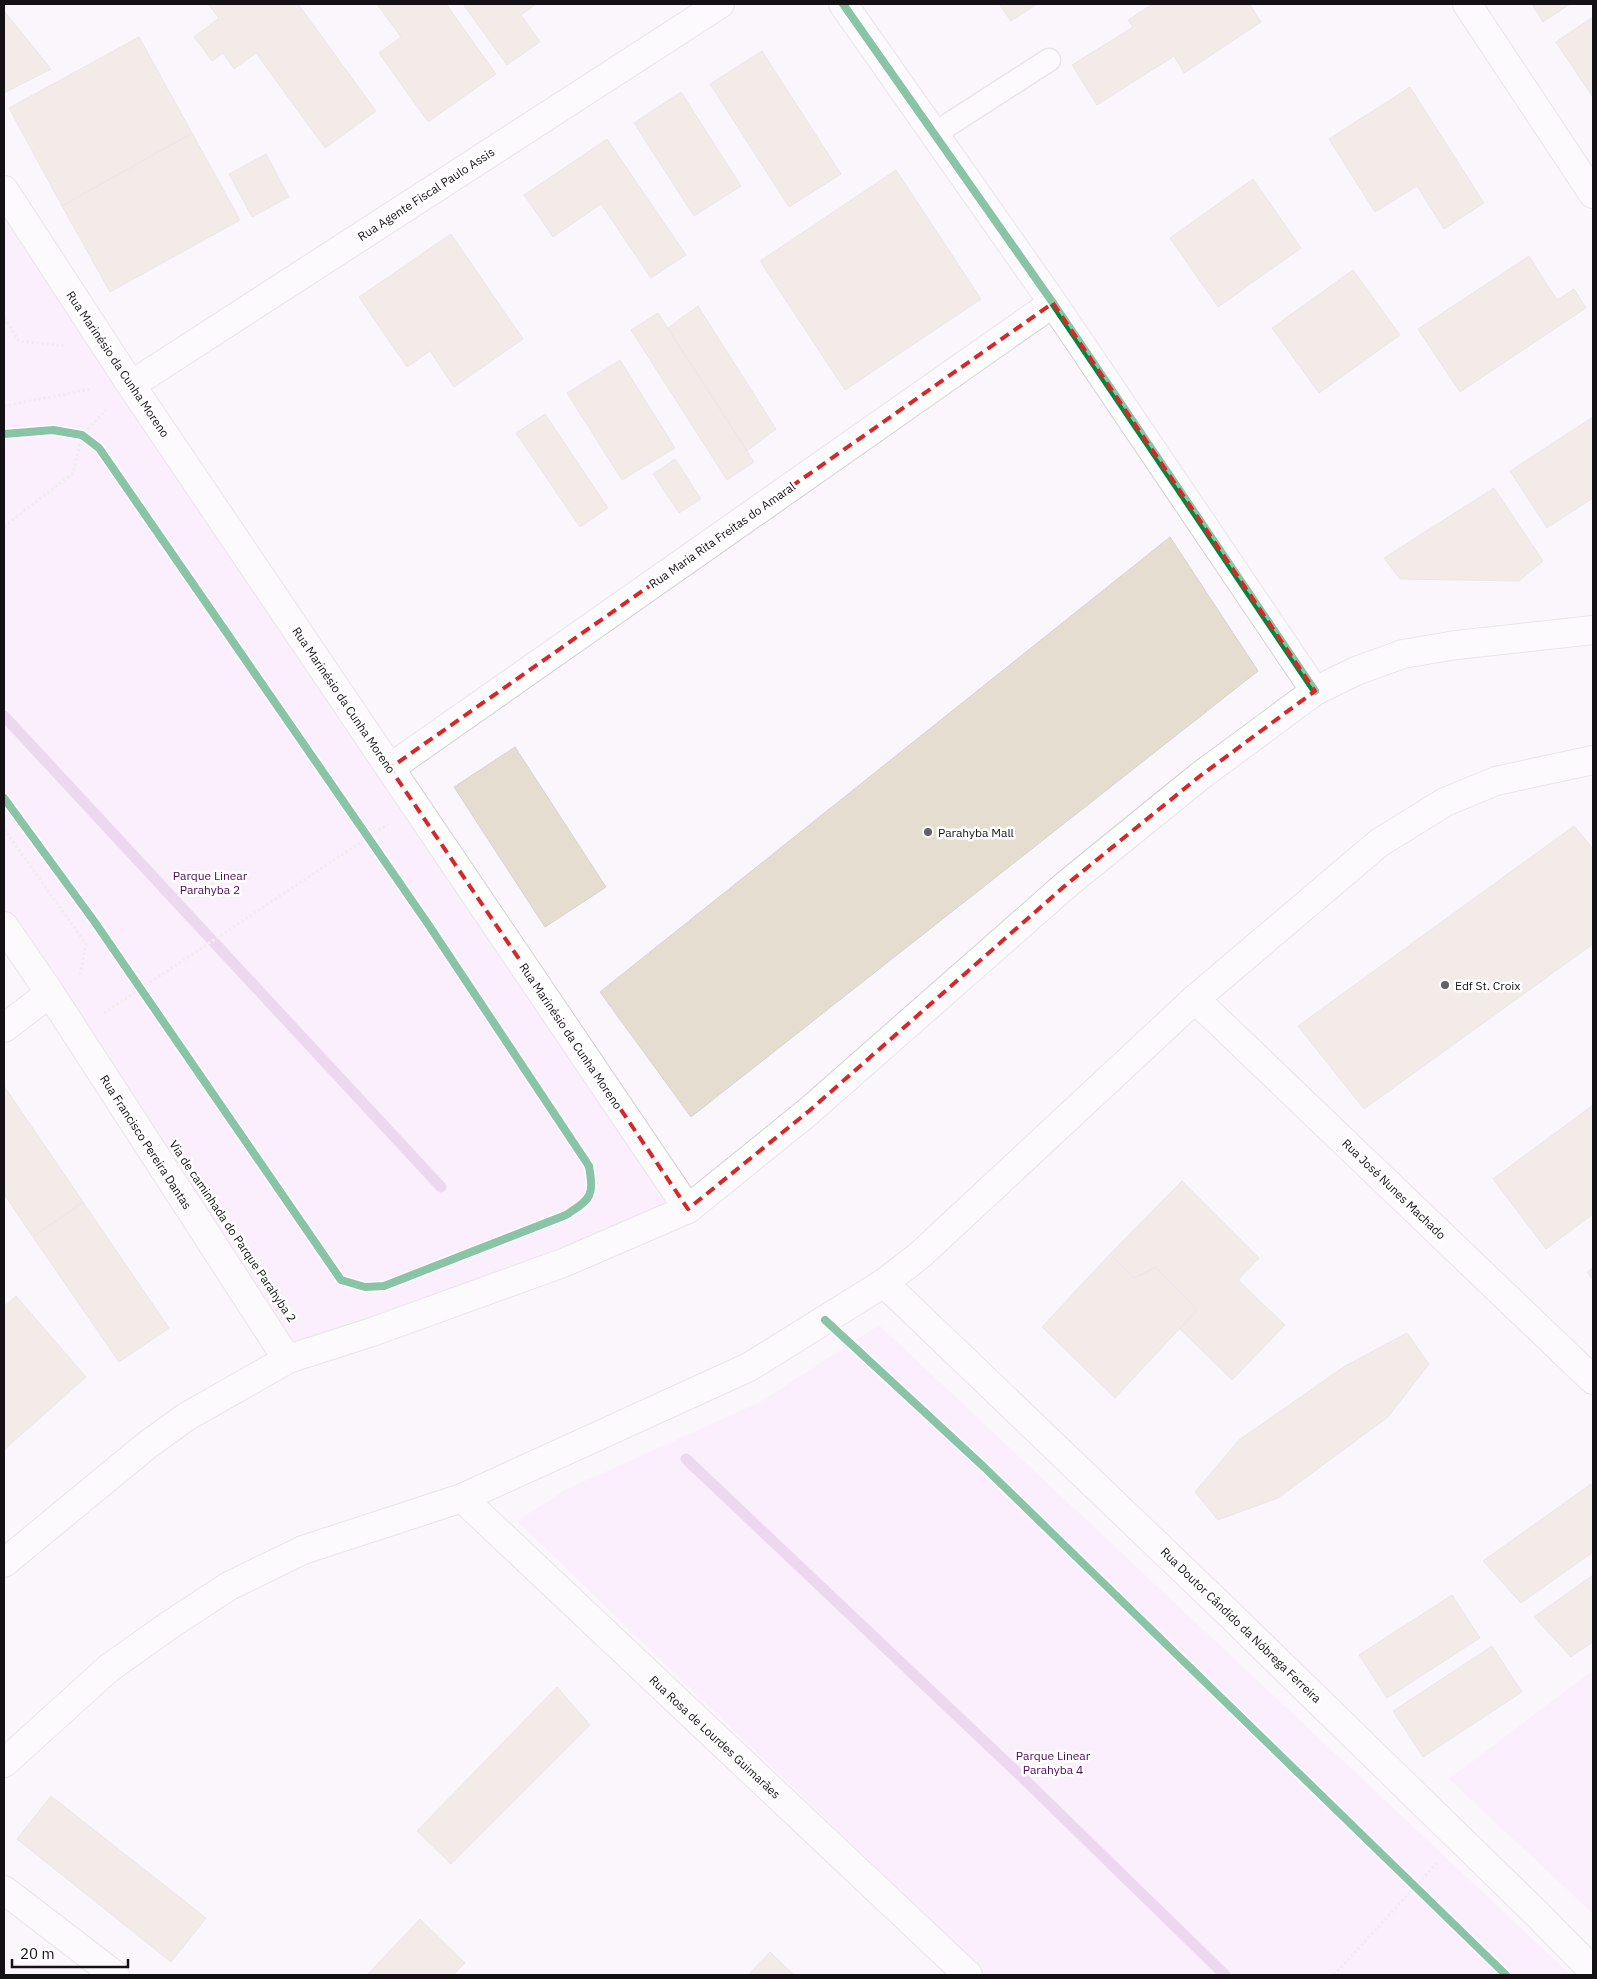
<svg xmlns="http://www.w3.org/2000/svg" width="1597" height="1979" font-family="'IBM Plex Sans',sans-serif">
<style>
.green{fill:#fae7fe}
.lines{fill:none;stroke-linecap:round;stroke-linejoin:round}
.stream{stroke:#dcb5e1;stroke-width:11}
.building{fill:#e6ddd1;stroke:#d8d4d3}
.lane-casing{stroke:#d4d0d5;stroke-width:25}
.street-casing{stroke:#d4d0d5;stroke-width:30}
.secondary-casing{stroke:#d4d0d5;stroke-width:30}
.path{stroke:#e2e0e2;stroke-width:3;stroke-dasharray:2.5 2.5;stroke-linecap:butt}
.lane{stroke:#fefeff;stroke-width:22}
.street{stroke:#fefeff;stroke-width:28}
.secondary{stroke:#fefeff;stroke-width:28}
.cycleway-casing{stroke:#fff;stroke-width:11}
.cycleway{stroke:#00873e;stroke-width:8}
.marked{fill:none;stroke:#d62828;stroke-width:4;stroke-dasharray:10 6;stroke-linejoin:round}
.poi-dot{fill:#666066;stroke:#fff;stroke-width:2}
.labels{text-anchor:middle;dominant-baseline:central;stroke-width:5;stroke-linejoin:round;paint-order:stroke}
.street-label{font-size:12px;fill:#151016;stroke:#fff}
.poi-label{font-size:12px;fill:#151016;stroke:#fff;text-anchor:start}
.park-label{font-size:12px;fill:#4b0654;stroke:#fff}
</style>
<rect width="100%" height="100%" fill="#fbf6fc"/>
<path class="green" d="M4,209L677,1211L288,1359L4,940Z
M879,1325L1571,1975H987L517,1521L567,1489L760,1402Z
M1593,1670V1914L1449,1779Z"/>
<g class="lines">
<path class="stream" d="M4,716L441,1187
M686,1459L1025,1780L1225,1975"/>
</g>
<path class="building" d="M208,4H298L376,111L325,148L256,53L234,69L223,53L212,61L194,37L219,18Z
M377,4H446L496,74L428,122L379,53L401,37Z
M463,4H536L521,15L540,42L507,65Z
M999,4H1037L1011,21Z
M1153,4H1253L1250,5L1261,22L1184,73L1174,56L1097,105L1072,65L1133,27L1128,20Z
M1532,4H1570L1543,22Z
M4,11L51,69L4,93Z
M1593,17V95L1592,96L1556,42Z
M139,37L192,133L62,206L9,108Z
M762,51L841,174L789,207L710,84Z
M1410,87L1484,203L1444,229L1417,186L1375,212L1329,139Z
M681,92L741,186L694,216L634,123Z
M192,133L240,220L110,292L62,206Z
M607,139L686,255L651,278L601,204L553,237L524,195Z
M266,154L289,197L252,217L229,174Z
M896,170L981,299L845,390L760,261Z
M1253,179L1301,248L1218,307L1170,238Z
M451,234L523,339L454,387L430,351L407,367L359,297Z
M1529,256L1557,300L1574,289L1586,308L1460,392L1418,329Z
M1353,270L1400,335L1319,393L1272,328Z
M698,306L776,429L747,451L668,328Z
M658,313L754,462L727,480L631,330Z
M620,360L675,448L622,480L567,393Z
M545,414L608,508L580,527L516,433Z
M1593,417V498L1547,528L1510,471Z
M675,459L701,499L679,513L653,474Z
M1494,488L1543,561L1519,581L1400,579L1384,558Z
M1170,537L1258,671L691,1117L600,992Z
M515,747L606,887L545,927L454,787Z
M1574,826L1593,849V944L1364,1109L1298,1026Z
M4,1086L83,1202L33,1237L4,1194Z
M1593,1105V1214L1546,1249L1493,1179Z
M1182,1181L1259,1258L1238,1280L1285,1325L1232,1380L1180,1329L1197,1310L1156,1267L1134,1278L1110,1254Z
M83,1202L169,1328L119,1362L33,1237Z
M1110,1254L1134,1278L1156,1267L1197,1310L1115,1398L1042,1327Z
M1593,1268V1280L1587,1272Z
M16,1296L86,1377L4,1450V1307Z
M1407,1333L1429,1364L1388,1417L1278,1498L1218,1520L1195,1492L1239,1440L1345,1366Z
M1591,1484L1593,1487V1552L1521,1603L1483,1561Z
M1593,1575V1642L1571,1657L1534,1617Z
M1452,1595L1480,1638L1387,1698L1359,1655Z
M1492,1646L1522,1692L1423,1757L1393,1711Z
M557,1687L590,1725L451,1864L417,1831Z
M51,1796L206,1918L171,1962L17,1839Z
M420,1919L465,1963L453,1975H367Z
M770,1952L794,1975H748Z"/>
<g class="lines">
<g class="lane-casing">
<path id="lane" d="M934,134L1049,60"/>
</g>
<g class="street-casing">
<path id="street" d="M843,4L1053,303L1315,691
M1467,4L1593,194
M4,190L131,385L688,1209
M131,385L720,4
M390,768L1053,303
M4,926L50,993L287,1359
M1195,999L1593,1380
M4,1028L50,993
M884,1283L1222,1607L1536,1913L1593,1971
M462,1498L968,1975
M4,1890L115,1975"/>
</g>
<g class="secondary-casing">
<path id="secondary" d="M4,1563L146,1446L186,1417L288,1359L372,1332L563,1263L688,1209L809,1111L1067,884L1200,776L1315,691L1356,671L1403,654L1456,645L1593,630
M4,1763L109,1668L171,1624L229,1586L303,1550L462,1498L749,1367L884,1283L920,1255L1195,999L1379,843L1445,802L1496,781L1593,760"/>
</g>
<path class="path" d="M4,318L19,341L66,346
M4,406L91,389
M4,527L73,473L82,435L106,410
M4,829L86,944L80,977
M104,1013L388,824
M1334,1975L1437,1863"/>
<use href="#lane" class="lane"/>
<use href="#street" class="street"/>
<use href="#secondary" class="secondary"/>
<g class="cycleway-casing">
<path id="cycleway" d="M843,4L1053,303L1315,691
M4,434L53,430L82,435L99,448L428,924L589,1166C594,1196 592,1198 566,1215L384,1286L365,1287L341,1280L94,921L4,798
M825,1320L985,1468L1506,1975"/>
</g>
<use href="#cycleway" class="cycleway"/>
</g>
<path d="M0 0H1597V1979H0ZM1053,303L1315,691L1200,776L1067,884L809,1111L688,1209L390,768Z" fill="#fbf6fc" fill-opacity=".55" fill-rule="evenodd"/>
<path class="marked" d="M1053,303L1315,691L1200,776L1067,884L809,1111L688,1209L390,768Z"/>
<g class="poi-dot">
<circle cx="928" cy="832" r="5"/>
<circle cx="1445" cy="985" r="5"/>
</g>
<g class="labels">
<g class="street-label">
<text transform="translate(426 194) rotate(-33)">Rua Agente Fiscal Paulo Assis</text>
<text transform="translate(118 364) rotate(56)">Rua Marinésio da Cunha Moreno</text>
<text transform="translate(722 535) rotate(-35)">Rua Maria Rita Freitas do Amaral</text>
<text transform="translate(344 700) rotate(56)">Rua Marinésio da Cunha Moreno</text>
<text transform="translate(571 1036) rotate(56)">Rua Marinésio da Cunha Moreno</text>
<text transform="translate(146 1142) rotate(57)">Rua Francisco Pereira Dantas</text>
<text transform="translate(1394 1189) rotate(44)">Rua José Nunes Machado</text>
<text transform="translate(233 1231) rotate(56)">Via de caminhada do Parque Parahyba 2</text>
<text transform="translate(1241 1625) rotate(44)">Rua Doutor Cândido da Nóbrega Ferreira</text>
<text transform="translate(715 1737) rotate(43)">Rua Rosa de Lourdes Guimarães</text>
</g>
<g class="poi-label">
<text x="938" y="832">Parahyba Mall</text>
<text x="1455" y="985">Edf St. Croix</text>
</g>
<g class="park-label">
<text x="210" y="875">Parque Linear<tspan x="210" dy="14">Parahyba 2</tspan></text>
<text x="1053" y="1755">Parque Linear<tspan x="1053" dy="14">Parahyba 4</tspan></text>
</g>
</g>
<rect width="1597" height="1979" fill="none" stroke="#151016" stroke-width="10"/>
<path d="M12 1959v8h116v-8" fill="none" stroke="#151016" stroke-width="2.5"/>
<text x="20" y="1959" font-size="15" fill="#151016" stroke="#ffffff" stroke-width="4" paint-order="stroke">20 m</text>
</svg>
